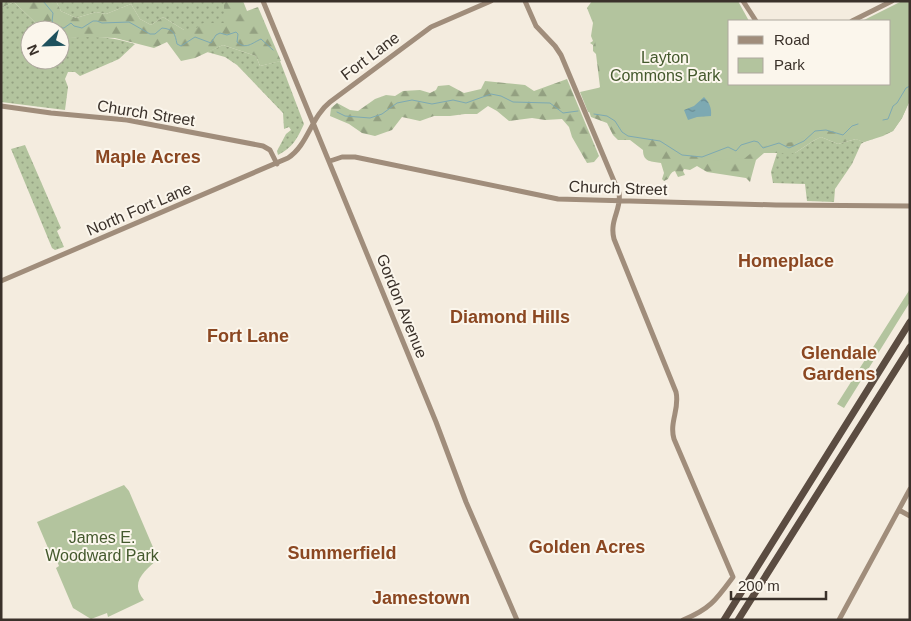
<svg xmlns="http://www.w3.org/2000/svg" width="911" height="621" font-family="Helvetica,sans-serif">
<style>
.grass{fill:url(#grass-dots)}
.forest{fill:url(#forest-firs)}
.park{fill:#b3c49e}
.water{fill:url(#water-ripples)}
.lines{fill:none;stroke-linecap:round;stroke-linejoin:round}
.stream{stroke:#7da9b2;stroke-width:1}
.secondary{stroke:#a08d7b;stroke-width:5}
.highway{stroke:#5b4c41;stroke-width:7}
.labels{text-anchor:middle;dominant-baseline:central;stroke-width:4;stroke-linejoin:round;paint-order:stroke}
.street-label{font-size:16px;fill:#3a312a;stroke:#fbf6ec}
.park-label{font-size:16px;fill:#44592d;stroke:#fbf6ec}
.neighbourhood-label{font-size:18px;font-weight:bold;fill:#8b4721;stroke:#fbf6ec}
</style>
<defs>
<pattern id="grass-dots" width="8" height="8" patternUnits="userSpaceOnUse" patternTransform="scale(1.25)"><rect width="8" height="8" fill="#b3c49e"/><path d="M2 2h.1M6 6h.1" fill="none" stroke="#93a081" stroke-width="1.8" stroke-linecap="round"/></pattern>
<pattern id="forest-firs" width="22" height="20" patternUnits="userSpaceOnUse" patternTransform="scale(1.25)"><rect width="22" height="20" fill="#b3c49e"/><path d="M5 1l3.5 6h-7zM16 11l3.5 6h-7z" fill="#93a081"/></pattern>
<pattern id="water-ripples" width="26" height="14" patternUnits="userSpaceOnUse" patternTransform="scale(1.25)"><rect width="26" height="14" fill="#7da9b2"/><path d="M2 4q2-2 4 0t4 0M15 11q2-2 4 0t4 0" fill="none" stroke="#678a91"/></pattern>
</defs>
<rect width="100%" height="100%" fill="#f4ecdf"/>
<path class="grass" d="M56,1H224V23L203,24L195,30H184L163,17L151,25L140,19L131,4L106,14L96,12L76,18L61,11Z
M14,2L43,30H30V60H60V37C68,38 75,37 84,37C102,36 118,39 135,44L119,59L80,76L75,72H68L65,79L68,87L65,110L1,102V8Z
M223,45L256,56L260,66L280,61L304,124C297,139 293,147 278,155L277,151L286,134L291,130L289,127L284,129L283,113L237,65L225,57L207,52Z
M821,137L838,144L856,139L864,142L861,144L852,164L835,189L834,202L807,201L805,184L773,183L771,172L777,153H795L813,141Z
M25,145L61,228L57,231L64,247L55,250L52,248L11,149Z"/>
<path class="forest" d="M1,1H56L61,11L76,18L96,12L106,14L131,4L140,19L151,25L163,17L184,30H194L203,23H224V1H243L247,11L258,7L281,61L260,66L256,56L223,45L195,58L181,61L167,42L154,48L115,38L85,37L70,38L60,37V30H43L14,2L1,8Z
M592,1L596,2L612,74L910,100L902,118L893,131L883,136L864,142L856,139L838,144L821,137L813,141L795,153H764L756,160L750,182L746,178L707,172L697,166L690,170L684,169L683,171L685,175L678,177L675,171C671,172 670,175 668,179L664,181L662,179L664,173L661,163C652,161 643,163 643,150L630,140H618L613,135L607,123L591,117L587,105L600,87L596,54L593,51V45L590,43L593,41L591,36L593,23L587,8Z
M567,79L599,156L594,162L587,163L572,137L569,127L562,119L545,120L532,118L509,121L497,111L488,106L477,114H465L450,116H434L420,121L402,117L392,130L375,136L362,133L349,124L330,116L331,108L337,103L350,110L358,111L375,99L386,95L395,96L403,91L420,90L430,93L436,90L438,86L449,85L464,93L481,89L485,81L525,85L534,91Z"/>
<path class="park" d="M592,1H738L749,21H730V84H890V21H862L902,1H910V100L902,118L893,131L864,142L841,133L830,131L820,132L793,142L759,147L745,158L725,159L714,161L702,157L683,155L661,141L645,137L629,135L623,131L617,121L607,115L588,112L580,92L602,87L595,41Z
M910,289V302L844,408L837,404Z
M124,485L129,491L158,559C145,571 129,582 144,600L108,617L107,613L91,619L73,608L56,568L59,566L57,561L54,562L37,522Z"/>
<path class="water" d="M704,97C709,102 712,108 711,116L697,117L688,120L684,110L694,106Z"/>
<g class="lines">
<path class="stream" d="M43,1L53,13L52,21L59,28H64L71,23L74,26L82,28L93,21H97L102,23L129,22L150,34H155L162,28C174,29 175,34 177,44L181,46L195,37L211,43L216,35L220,33L227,35L236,32L238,34L237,42C246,50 252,43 261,39L273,50
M337,112L345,116L370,118L382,114L397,103L412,100L432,104L453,100L466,103L491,94L501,96L513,102L550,103L563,113L578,111
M594,114L607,116L615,121L622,132L628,136L660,141L682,155L702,157L728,147L736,151L741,145L754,141L758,142L763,148L779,143L789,148L804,141L815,131L826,130L843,135L852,126L858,124
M883,120L888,119L893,106L897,103L906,88L910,86"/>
<path class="secondary" d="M263,1L436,422L466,502L517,620
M525,1L536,26L555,46L561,55L619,193C622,209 609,220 614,239L676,392C680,409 669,422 674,439L733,577C716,600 710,609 683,620
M743,1L756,21
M852,21L892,1
M1,106L51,113L127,120L263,146L270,150L277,164
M330,161L342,157H355L558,199L776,205L910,206
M1,281L288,158C308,145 311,117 330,102L431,27L491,1
M899,510L910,516
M839,620L910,489"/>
<path class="highway" d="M724,620L910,322
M738,620L910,347"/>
</g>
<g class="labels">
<g class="street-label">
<text transform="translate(370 56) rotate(-37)">Fort Lane</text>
<text transform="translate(146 113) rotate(9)">Church Street</text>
<text transform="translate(618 188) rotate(2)">Church Street</text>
<text transform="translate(139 209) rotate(-23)">North Fort Lane</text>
<text transform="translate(402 306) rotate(68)">Gordon Avenue</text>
</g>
<g class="park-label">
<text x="665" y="57">Layton<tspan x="665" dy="18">Commons Park</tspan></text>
<text x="102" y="537">James E.<tspan x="102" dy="18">Woodward Park</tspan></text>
</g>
<g class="neighbourhood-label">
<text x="148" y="157">Maple Acres</text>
<text x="786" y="261">Homeplace</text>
<text x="510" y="317">Diamond Hills</text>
<text x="248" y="336">Fort Lane</text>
<text x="839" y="353">Glendale<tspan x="839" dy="21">Gardens</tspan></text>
<text x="587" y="547">Golden Acres</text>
<text x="342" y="553">Summerfield</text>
<text x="421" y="598">Jamestown</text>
</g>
</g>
<rect width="911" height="621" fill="none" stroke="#3a312a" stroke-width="5"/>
<rect x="728" y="20" width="162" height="65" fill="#fbf6ec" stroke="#aea79e"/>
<rect x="738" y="36" width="25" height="8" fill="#a08d7b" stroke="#aea79e"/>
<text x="774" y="45" font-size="15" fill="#3a312a">Road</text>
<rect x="738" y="58" width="25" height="15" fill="#b3c49e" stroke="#aea79e"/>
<text x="774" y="70" font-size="15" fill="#3a312a">Park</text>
<g transform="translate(45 45) rotate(247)"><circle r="24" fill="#fbf6ec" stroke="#aea79e"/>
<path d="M0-4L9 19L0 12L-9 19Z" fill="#1e515d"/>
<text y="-8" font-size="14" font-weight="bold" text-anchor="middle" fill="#3a312a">N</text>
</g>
<path d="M731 591v8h95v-8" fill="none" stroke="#3a312a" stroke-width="2.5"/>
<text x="738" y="591" font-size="15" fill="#3a312a" stroke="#fbf6ec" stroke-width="4" paint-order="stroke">200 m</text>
</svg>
